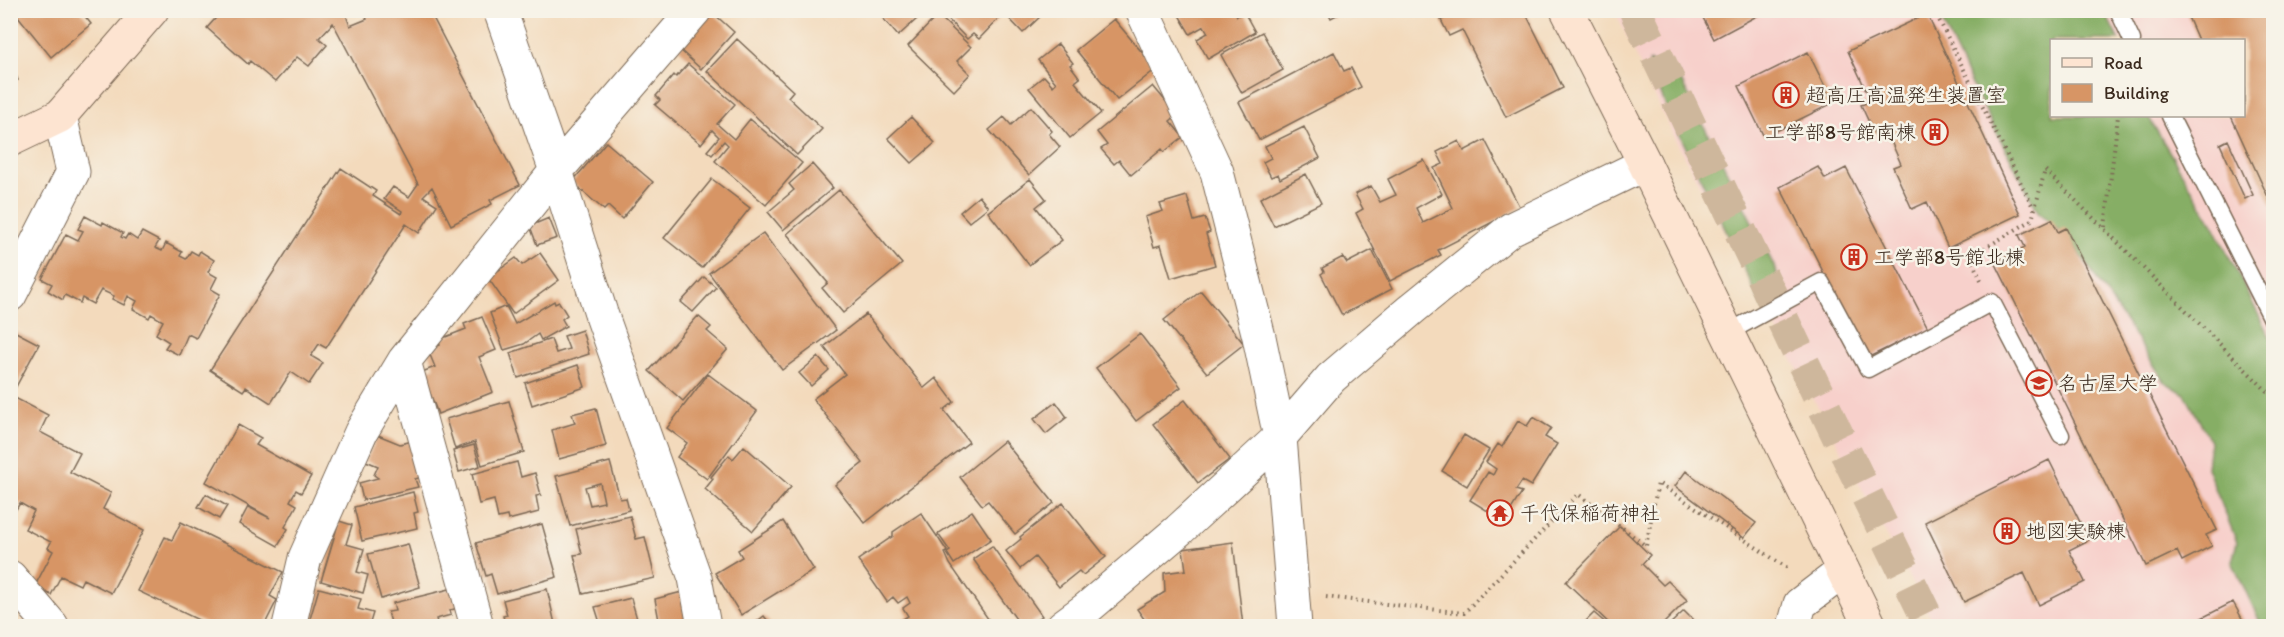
<svg xmlns="http://www.w3.org/2000/svg" width="2284" height="637" font-family="Itim,'Klee One',sans-serif">
<style>
.built{fill:#f7d0cb;fill-rule:evenodd}
.forest{fill:#86ae65;stroke:#606c42;stroke-width:1.5}
.building{fill:#d79565;fill-rule:evenodd}
.lines{fill:none;stroke-linecap:round;stroke-linejoin:round}
.highway-tunnel{stroke:#ceb79c;stroke-width:33;stroke-dasharray:33 16;stroke-linecap:butt}
.lane-casing{stroke:#7b6855;stroke-width:19}
.street-casing{stroke:#7b6855;stroke-width:35}
.secondary-casing{stroke:#7b6855;stroke-width:35}
.path{stroke:#7b6855;stroke-width:4;stroke-dasharray:1.5 4.5;stroke-linecap:butt}
.lane{stroke:#fff;stroke-width:16}
.street{stroke:#fff;stroke-width:33}
.secondary{stroke:#fde4d1;stroke-width:33}
.labels{text-anchor:middle;dominant-baseline:central;stroke-width:5;stroke-linejoin:round;paint-order:stroke}
.poi-label{font-size:20px;fill:#3b2a1e;stroke:#f7f3e8;text-anchor:start}
</style>
<rect width="100%" height="100%" fill="#f7f3e8"/>
<filter id="ink" filterUnits="userSpaceOnUse"><feTurbulence type="fractalNoise" baseFrequency=".0167" numOctaves="2"/><feDisplacementMap in="SourceGraphic" scale="12" xChannelSelector="R" yChannelSelector="G"/><feConvolveMatrix kernelMatrix="1 2 1 2 8 2 1 2 1" color-interpolation-filters="sRGB"/></filter>
<filter id="wash" filterUnits="userSpaceOnUse"><feTurbulence type="fractalNoise" baseFrequency=".008" numOctaves="4" result="noise"/><feDisplacementMap in="SourceGraphic" scale="24" xChannelSelector="R" yChannelSelector="G"/><feGaussianBlur stdDeviation="1.35" result="paint"/><feColorMatrix in="noise" values="0 0 0 0 0 0 0 0 0 0 0 0 0 0 0 0 0 1.4 0 .05"/><feComposite in="paint" operator="in"/></filter>
<g filter="url(#wash)">
<rect width="100%" height="100%" fill="#f3dabc"/>
<path class="built" d="M1615,11H2273V626H1935L1675,139ZM2052,40H2244V116H2052Z"/>
<path class="forest" d="M1937,11H2104L2119,40H2052V116H2148L2214,226L2273,344V626H2262L2232,562L2237,542L2207,468L2210,441L2185,394L2165,382L2071,240L2039,213L1975,91Z
M1649,62L1678,74L1776,270L1780,287L1765,312L1664,102Z"/>
<g id="blocks">
<path class="building" d="M13,10H80L91,24L51,57Z
M223,10H344L350,26L367,19L363,10H429L520,185L490,200L492,204L451,225L432,187L423,196L437,205L419,233L406,224L326,348L319,344L311,356L323,363L309,384L291,372L271,403L246,387L243,391L210,370L341,168L376,191L373,196L401,214L402,211L384,199L393,187L409,197L418,184L333,23L319,38L327,45L309,66L297,57L275,82L250,61L248,64L207,28Z
M876,10H927L898,36Z
M939,10H993L1000,17L979,39L973,34L967,39Z
M1004,10H1041L1044,13L1023,33L1003,12Z
M1176,10H1234L1237,16L1244,12L1255,32L1208,59L1197,39L1208,33L1204,26L1190,34Z
M1327,10H1346L1331,18Z
M1452,10H1524L1563,88L1506,117L1462,30L1449,36L1441,20L1454,14Z
M1699,10H1768L1714,39Z
M2185,10H2274V210L2231,116H2244V40H2198Z
M712,12L734,32L701,69L679,49Z
M1927,14L2020,214L1948,248L1927,202L1912,209L1893,167L1901,164L1886,130L1875,135L1861,105L1871,101L1848,51Z
M938,15L971,47L957,61L970,74L954,91L908,46Z
M1114,19L1156,69L1117,100L1076,50Z
M1262,32L1283,70L1242,93L1221,55Z
M737,39L793,91L788,97L822,129L797,155L707,71Z
M1058,44L1073,63L1070,65L1080,78L1075,82L1101,113L1070,138L1029,88L1044,76L1053,86L1056,83L1038,60Z
M1334,52L1344,71L1351,68L1361,87L1259,140L1239,102Z
M1808,52L1833,103L1764,137L1739,86Z
M10,61L18,80L10,83Z
M688,64L735,104L717,124L734,139L750,119L802,163L766,205L715,161L728,145L724,141L712,155L707,151L719,137L712,130L701,144L655,105L660,100L656,96L674,75L676,77Z
M1153,86L1177,115L1170,121L1183,137L1164,152L1162,149L1131,175L1119,160L1114,164L1101,149L1107,145L1097,132Z
M1031,107L1052,131L1049,134L1060,147L1029,175L989,130L1004,117L1011,125Z
M911,117L935,143L912,163L888,138Z
M1304,127L1320,158L1280,179L1278,174L1271,177L1263,162L1271,158L1265,146Z
M1485,140L1520,208L1438,250L1441,255L1390,281L1356,213L1363,209L1355,194L1371,186L1380,202L1396,195L1388,179L1424,160L1442,194L1416,208L1423,223L1453,208L1434,168L1443,164L1437,152L1459,141L1464,151Z
M2228,140L2253,195L2245,199L2220,144Z
M606,142L653,182L622,219L608,206L604,210L572,182Z
M812,164L833,188L783,230L768,212L794,190L789,184Z
M1818,167L1825,179L1846,168L1928,328L1867,358L1780,187Z
M1306,174L1321,203L1274,226L1260,198Z
M712,179L750,208L702,268L664,238Z
M1030,179L1046,199L1036,207L1062,240L1029,265L988,212Z
M839,190L902,264L843,313L822,288L828,283L787,234Z
M979,196L988,207L969,222L960,212Z
M1187,196L1194,221L1205,218L1210,232L1206,234L1215,265L1171,278L1161,245L1154,247L1145,217L1163,211L1160,204Z
M85,216L102,225L103,222L123,233L121,237L125,239L128,234L137,240L142,232L159,241L155,248L162,251L166,243L182,252L180,256L186,259L191,251L198,255L200,251L214,260L208,272L217,277L211,289L220,294L196,338L188,334L179,355L165,348L169,342L156,334L163,321L151,314L149,318L133,309L137,301L128,296L124,305L112,299L114,296L101,290L93,304L82,298L80,303L65,295L63,300L48,291L52,284L42,279L66,234L78,240L83,231L78,229Z
M549,218L557,238L537,245L530,226Z
M2052,219L2058,232L2066,228L2217,530L2206,535L2212,546L2182,561L2177,551L2146,566L1995,262L2025,247L2019,235Z
M763,233L836,330L782,370L709,273Z
M1372,250L1392,289L1342,315L1321,274L1324,272L1322,268L1343,257L1347,263Z
M540,253L559,280L513,314L488,278L516,258L522,265Z
M704,277L716,287L693,312L681,302Z
M1201,291L1244,344L1207,373L1164,320Z
M554,301L555,304L559,302L567,315L562,319L566,326L541,340L538,334L524,344L504,350L490,313L506,306L515,324Z
M866,314L924,388L936,378L954,402L944,410L969,442L865,523L835,485L863,463L813,399L845,374L824,347Z
M698,316L711,327L707,331L728,349L683,401L649,371Z
M482,317L496,350L479,357L493,392L438,414L422,372L435,367L428,350L440,345L438,340L466,329L464,324Z
M12,330L39,344L11,396L48,415L40,432L80,453L70,472L111,493L103,509L144,530L111,593L83,579L80,585L61,576L51,595L35,586L53,551L48,548L51,542L25,529L34,511L20,503L15,511L10,508V332Z
M582,330L589,354L518,378L510,353L551,339L556,353L569,349L564,336Z
M1140,334L1181,387L1136,421L1096,368Z
M818,357L829,370L811,386L799,373Z
M578,365L585,387L532,405L525,383Z
M708,374L757,411L707,479L677,457L687,443L667,428Z
M1185,400L1230,459L1198,483L1153,424Z
M509,401L524,452L482,465L475,442L455,449L446,419Z
M1056,402L1067,417L1046,434L1034,419Z
M596,408L606,446L559,459L552,430L575,423L572,414Z
M1533,417L1551,428L1545,437L1557,444L1531,486L1522,481L1516,490L1522,492L1504,521L1470,500L1488,472L1493,475L1496,469L1486,462L1498,444L1502,447L1518,421L1527,426Z
M238,425L261,438L256,445L311,476L301,493L296,490L290,501L297,505L285,527L288,529L278,546L239,524L248,507L270,518L206,482Z
M378,435L400,444L413,441L422,477L415,479L418,487L363,500L359,483L378,478L374,475L378,466L366,461Z
M1464,435L1489,450L1467,486L1442,471Z
M1004,441L1054,503L1015,534L988,501L982,505L960,477Z
M474,445L480,466L459,472L453,451Z
M744,446L791,487L753,531L705,489L713,479L711,477L729,455L733,459Z
M2049,460L2089,540L2069,550L2085,582L2039,605L2024,573L1964,602L1925,522Z
M517,462L521,477L535,473L541,495L536,496L539,512L508,520L507,516L498,518L494,500L479,504L472,474Z
M610,462L620,499L626,498L629,510L570,526L556,476ZM600,483L604,502L590,505L585,487Z
M1686,471L1756,523L1744,538L1675,486Z
M413,492L418,512L414,513L417,528L362,541L354,507Z
M206,494L227,506L219,519L198,507Z
M1063,503L1106,557L1083,575L1079,571L1059,587L1035,557L1020,569L1006,551L1021,539L1020,537Z
M972,511L991,539L954,564L947,553L950,551L938,534Z
M921,513L947,551L945,553L950,564L993,626H899L897,623L908,616L903,608L910,603L907,597L898,603L893,597L887,602L858,560L893,536V532Z
M630,516L636,539L645,537L655,578L583,594L574,555L582,554L576,529Z
M339,521L352,525L346,544L364,549L357,572L368,575L363,593L321,581Z
M783,521L814,570L741,615L715,573L742,557L738,550Z
M181,522L283,572L270,596L277,600L264,626H211L138,591L165,537L172,540Z
M542,524L557,577L497,594L491,574L486,576L476,543Z
M1620,526L1650,555L1642,564L1663,585L1668,581L1687,600L1661,626H1612L1566,582Z
M1233,542L1243,626H1149L1137,609L1165,592L1164,573L1186,570L1183,549Z
M408,544L420,587L381,599L368,554Z
M992,546L1042,616L1027,626H1021L973,559Z
M458,587L463,607L450,610L451,615L436,619L438,626H392L388,612L395,611L393,603Z
M319,588L361,599L358,609L373,613L369,626H308Z
M547,589L555,624L544,626H506L503,616L507,615L503,600Z
M682,592L687,608L684,609L689,626H660L655,599Z
M631,598L639,626H601L595,607Z
M2233,602L2246,626H2186Z
M1684,611L1699,626H1668Z
M1594,613L1609,626H1581Z
M764,616L772,626H751Z"/>
</g>
</g>
<g filter="url(#ink)">
<use href="#blocks" fill-opacity="0" stroke="#7b6855" stroke-width="1.5"/>
<g class="lines">
<path class="highway-tunnel" d="M1635,10L1849,459L1931,626"/>
<g class="lane-casing">
<path id="lane" d="M2118,10L2132,40
M2170,116L2274,323
M1727,333L1821,282L1868,369L1992,302L2061,435"/>
</g>
<g class="street-casing">
<path id="street" d="M500,10L556,171L601,313L695,578L704,626
M1142,10L1217,172L1259,337L1280,437L1295,626
M10,295L73,172L60,116
M404,361L477,626
M10,577L52,626
M289,626L305,558L361,432L404,361L556,171L695,10
M1063,626L1086,609L1179,530L1280,437L1331,378L1413,308L1511,229L1645,164
M1794,626L1800,604L1842,572"/>
</g>
<g class="secondary-casing">
<path id="secondary" d="M1567,10L1645,164L1870,626
M10,140L60,116L152,10"/>
</g>
<path class="path" d="M1934,10L2034,209
M2105,227L2118,116
M1981,280L1970,257L2032,220L2045,170L2274,398
M1326,597L1464,613L1578,494L1646,546L1658,483L1789,569"/>
<use href="#lane" class="lane"/>
<use href="#street" class="street"/>
<use href="#secondary" class="secondary"/>
</g>
</g>
<defs>
<g id="building-ring" transform="scale(1.35)"><circle r="9.5" fill="#f7f3e8" stroke="#c8321e" stroke-width="1.5"/><path d="M-4-6H4V6H1V3H-1V6H-4ZM-2.5-4.3h1.7v1.8h-1.7ZM.8-4.3h1.7v1.8H.8ZM-2.5-1h1.7V.8h-1.7ZM.8-1h1.7V.8H.8Z" fill="#c8321e"/></g>
<g id="university-ring" transform="scale(1.35)"><circle r="9.5" fill="#f7f3e8" stroke="#c8321e" stroke-width="1.5"/><path d="M0-5L7-2L0 1L-7-2ZM-4 1L0 2.5L4 1V4Q0 6-4 4Z" fill="#c8321e"/></g>
<g id="temple-ring" transform="scale(1.35)"><circle r="9.5" fill="#f7f3e8" stroke="#c8321e" stroke-width="1.5"/><path d="M0-6L5-2H3V0L6.5 2.5H4V6H1.5V3h-3V6H-4V2.5H-6.5L-3 0V-2H-5Z" fill="#c8321e"/></g>
</defs>
<g fill-rule="evenodd">
<use href="#building-ring" x="1786" y="95"/>
<use href="#building-ring" x="1935" y="132"/>
<use href="#building-ring" x="1854" y="257"/>
<use href="#university-ring" x="2039" y="383"/>
<use href="#temple-ring" x="1500" y="513"/>
<use href="#building-ring" x="2007" y="531"/>
</g>
<g class="labels">
<g class="poi-label">
<text x="1806" y="95">超高圧高温発生装置室</text>
<text x="1916" y="132" text-anchor="end">工学部8号館南棟</text>
<text x="1874" y="257">工学部8号館北棟</text>
<text x="2058" y="383">名古屋大学</text>
<text x="1520" y="513">千代保稲荷神社</text>
<text x="2026" y="531">地図実験棟</text>
</g>
</g>
<rect width="2284" height="637" fill="none" stroke="#f7f3e8" stroke-width="36"/>
<rect x="2050" y="39" width="195" height="78" fill="#f7f3e8" stroke="#aca397" stroke-width="1.5"/>
<rect x="2062" y="58" width="30" height="9" fill="#fde4d1" stroke="#aca397" stroke-width="1.5"/>
<text x="2104" y="69" font-size="18" fill="#3b2a1e">Road</text>
<rect x="2062" y="84" width="30" height="18" fill="#d79565" stroke="#aca397" stroke-width="1.5"/>
<text x="2104" y="99" font-size="18" fill="#3b2a1e">Building</text>
</svg>
